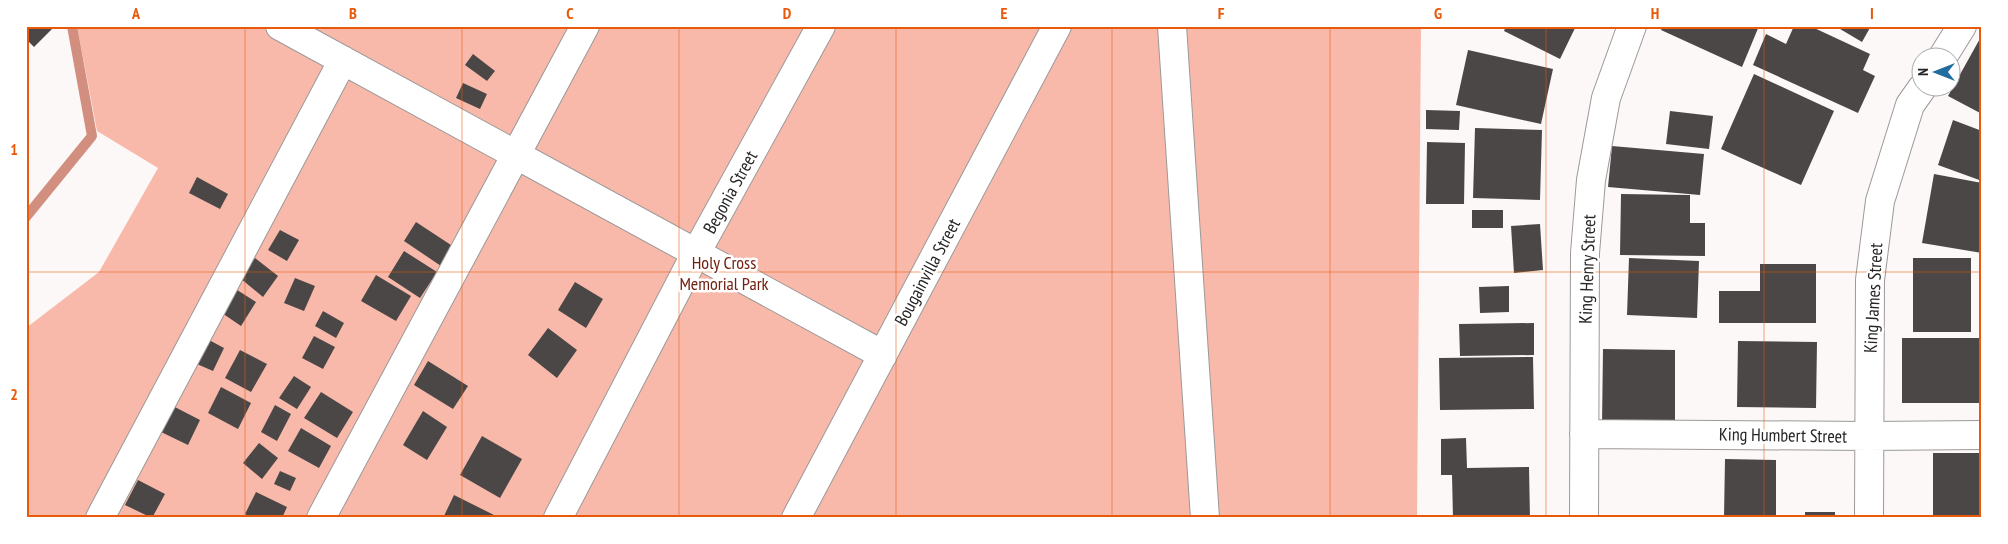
<svg xmlns="http://www.w3.org/2000/svg" width="2008" height="544" font-family="'PT Sans Narrow',sans-serif">
<style>
.green{fill:#f8b9ab}
.lines{fill:none;stroke-linecap:round;stroke-linejoin:round}
.stream{stroke:#d28f80;stroke-width:10}
.building{fill:#4a4746}
.minor-casing{stroke:#9c9998;stroke-width:30}
.minor{stroke:#fff;stroke-width:28}
.grid{fill:none;stroke:#e8590c;stroke-width:1;stroke-opacity:0.55}
.labels{text-anchor:middle;dominant-baseline:central;stroke-width:5;stroke-linejoin:round;paint-order:stroke}
.street-label{font-size:18px;fill:#262524;stroke:#fff}
.park-label{font-size:18px;fill:#712112;stroke:#fff}
.neatline{fill:none;stroke:#e8590c;stroke-width:2}
.grid-label{font-size:16px;text-anchor:middle;font-weight:bold;fill:#e8590c}
</style>
<rect width="100%" height="100%" fill="#fcf8f7"/>
<path class="green" d="M77,26H1421L1417,518H26V328L99,272L158,168L97,131Z"/>
<g class="lines">
<path class="stream" d="M26,217L92,136L72,26"/>
</g>
<path class="building" d="M31,26H51L53,28L34,47L26,39V31Z
M1506,26H1576L1560,59L1504,31Z
M1663,26H1759L1742,67L1661,30Z
M1794,26H1810L1870,54L1863,70L1875,76L1858,113L1753,65L1766,34L1786,44Z
M1835,26H1871L1862,42Z
M1982,35V114L1948,96Z
M1468,50L1553,69L1541,124L1456,105Z
M473,54L495,71L487,81L465,65Z
M1754,74L1834,111L1801,185L1721,149Z
M463,83L487,94L480,109L456,98Z
M1426,110L1460,111L1459,130L1426,129Z
M1670,111L1713,116L1709,149L1666,144Z
M1953,120L1982,131V181L1938,165Z
M1475,128L1542,130L1540,200L1473,198Z
M1427,142L1465,143L1464,204H1426Z
M1612,146L1704,154L1700,195L1608,187Z
M1934,174L1982,183V253L1922,243Z
M197,177L228,194L220,209L189,193Z
M1621,194L1690,195V223H1705V256L1620,255Z
M1472,210H1503V228H1472Z
M416,222L454,247L441,266L404,241Z
M1540,224L1543,270L1514,273L1511,226Z
M280,230L299,240L287,261L268,250Z
M404,251L437,272L420,298L388,277Z
M255,258L278,276L263,297L240,278Z
M1629,258L1699,261L1697,318L1627,315Z
M1913,258H1971V332H1913Z
M1760,264H1816V323H1719V291H1760Z
M376,275L411,296L396,321L361,301Z
M295,278L315,286L304,311L284,303Z
M575,282L603,299L586,328L558,310Z
M1509,286V312L1480,313L1479,287Z
M234,288L256,302L241,326L219,311Z
M323,311L344,323L336,338L315,326Z
M1534,323V355L1460,356L1459,324Z
M548,328L577,350L557,378L528,355Z
M314,336L335,347L323,369L302,358Z
M1902,338H1982V403H1902Z
M209,340L224,348L213,371L197,364Z
M1738,341L1817,342L1816,408L1737,407Z
M1603,349L1675,350V426L1602,425Z
M240,350L267,364L251,392L225,378Z
M1533,357L1534,409L1440,410L1439,358Z
M428,361L468,386L453,409L414,385Z
M294,376L311,387L297,409L279,398Z
M221,387L251,403L238,429L208,413Z
M321,392L353,412L337,438L304,418Z
M171,405L200,420L188,445L159,431Z
M275,405L291,414L277,441L261,432Z
M423,411L447,427L427,460L403,445Z
M301,428L331,446L319,468L288,451Z
M482,436L522,459L500,498L460,475Z
M1466,438L1467,468L1529,467L1530,518H1453L1452,475H1441V439Z
M259,443L278,458L262,479L243,463Z
M1933,453H1982V518H1933Z
M1725,459L1776,460V518H1724Z
M280,471L296,478L290,491L274,484Z
M138,480L165,494L152,518L125,505Z
M256,492L287,507L282,518H252L245,514Z
M454,495L500,518H443Z
M1805,512H1835V518H1805Z"/>
<g class="lines">
<g class="minor-casing">
<path id="minor" d="M280,26L883,355
M1172,26L1205,518
M1942,58L1962,26
M1584,434L1869,436L1982,435
M100,518L343,60
M321,518L585,26
M558,518L696,253L821,26
M796,518L1057,26
M1584,518L1585,253L1591,180L1606,98L1632,26
M1869,518L1870,280L1880,201L1910,105L1922,88"/>
</g>
<use href="#minor" class="minor"/>
</g>
<path class="grid" d="M245,26V518M462,26V518M679,26V518M896,26V518M1112,26V518M1330,26V518M1546,26V518M1764,26V518M26,272H1982"/>
<g class="labels">
<g class="street-label">
<text transform="translate(730 192) rotate(-61)">Begonia Street</text>
<text transform="translate(1587 269) rotate(-88)">King Henry Street</text>
<text transform="translate(927 272) rotate(-62)">Bougainvilla Street</text>
<text transform="translate(1873 298) rotate(-87)">King James Street</text>
<text transform="translate(1783 435) rotate(1)">King Humbert Street</text>
</g>
<g class="park-label">
<text x="724" y="262">Holy Cross<tspan x="724" dy="21">Memorial Park</tspan></text>
</g>
</g>
<rect width="2008" height="544" fill="none" stroke="#ffffff" stroke-width="55"/>
<g transform="translate(1936 72) rotate(270)"><circle r="24" fill="#ffffff" stroke="#a8a8a7"/>
<path d="M0-4L9 19L0 12L-9 19Z" fill="#226da0"/>
<text y="-8" font-size="14" font-weight="bold" text-anchor="middle" fill="#262524">N</text>
</g>
<rect x="28" y="28" width="1952" height="488" class="neatline"/>
<g class="grid-label">
<text x="136" y="19">A</text>
<text x="353" y="19">B</text>
<text x="570" y="19">C</text>
<text x="787" y="19">D</text>
<text x="1004" y="19">E</text>
<text x="1221" y="19">F</text>
<text x="1438" y="19">G</text>
<text x="1655" y="19">H</text>
<text x="1872" y="19">I</text>
<text x="14" y="155">1</text>
<text x="14" y="400">2</text>
</g>
</svg>
